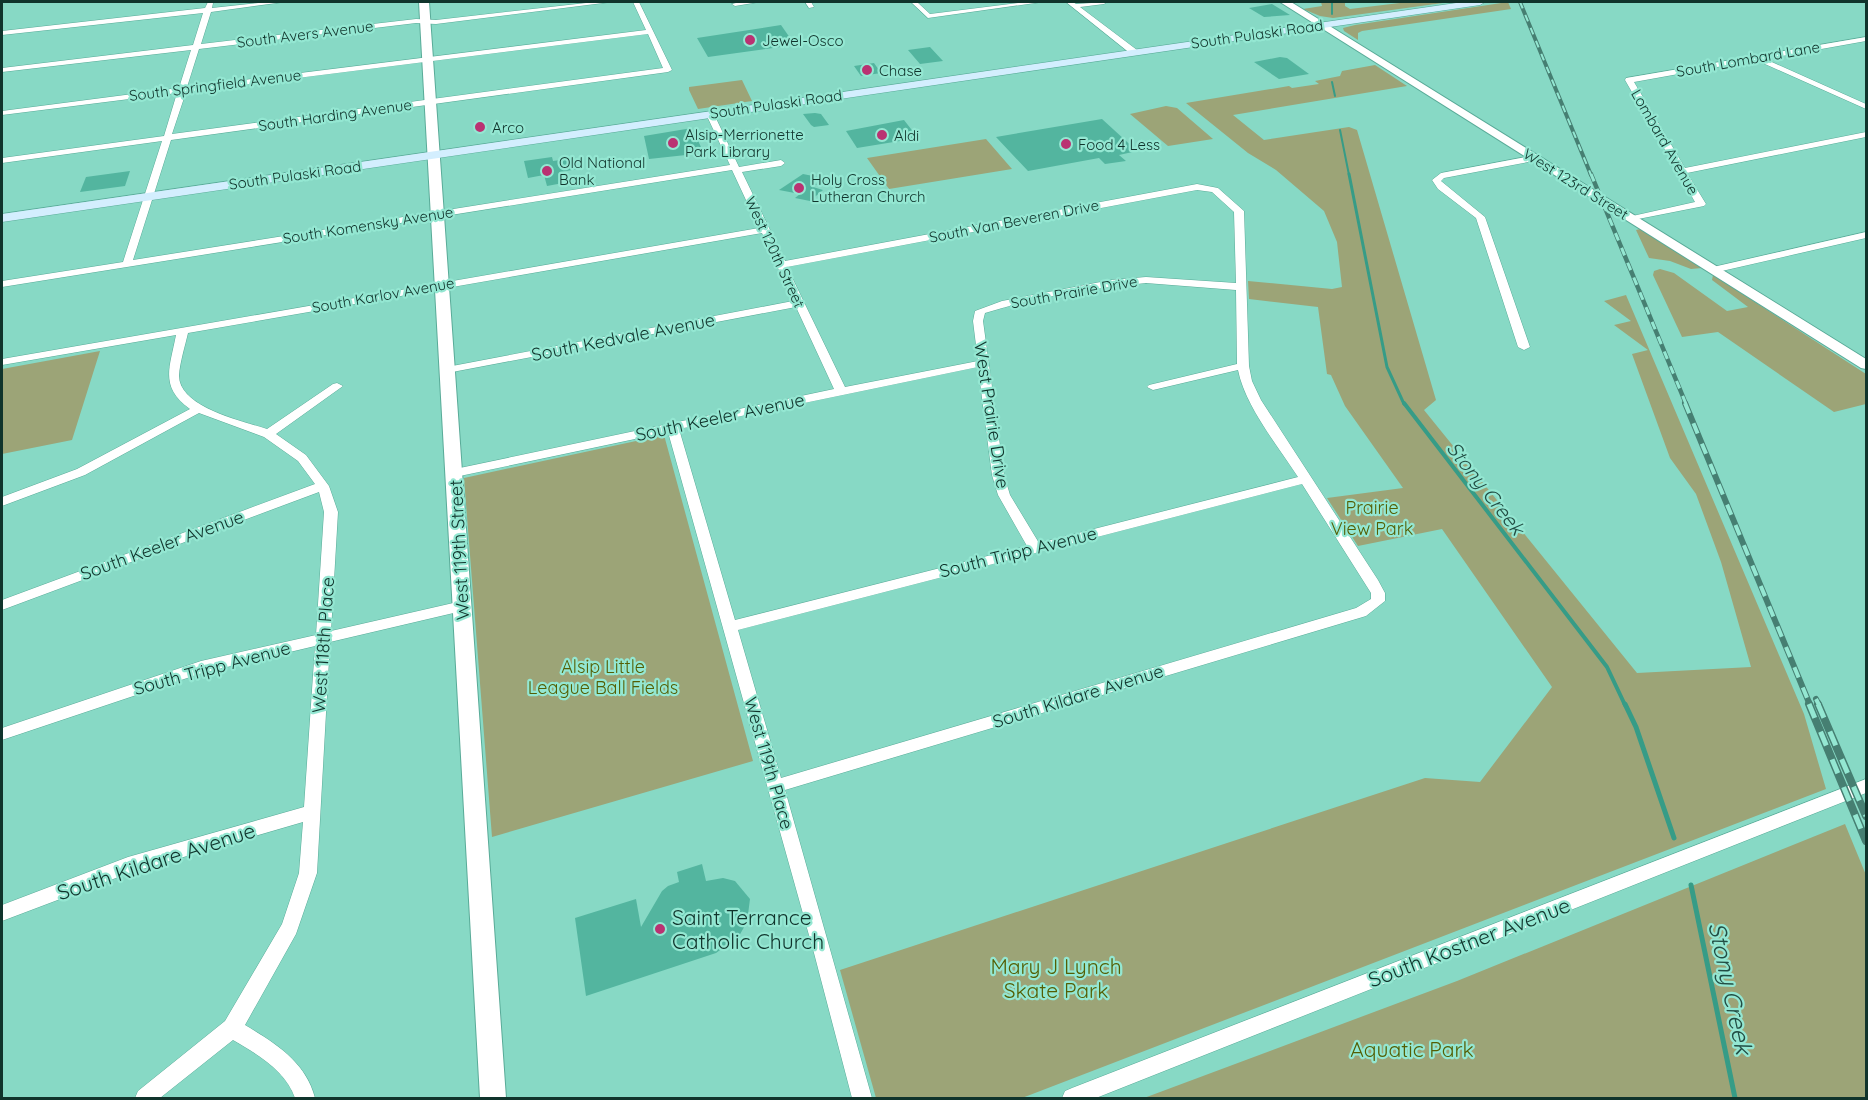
<svg xmlns="http://www.w3.org/2000/svg" width="1868" height="1100" font-family="Quicksand,sans-serif">
<style>
.green{fill:#9ca477}
.lines{fill:none;stroke-linecap:round;stroke-linejoin:round}
.stream-far3{stroke:#369c87;stroke-width:2}
.stream-far2{stroke:#369c87;stroke-width:3}
.stream-far1{stroke:#369c87;stroke-width:4}
.stream{stroke:#369c87;stroke-width:5}
.building{fill:#53b59f}
.minor-casing{stroke:#59ab98;stroke-width:1}
.tertiary-casing{stroke:#59ab98;stroke-width:2}
.secondary-casing{stroke:#59ab98;stroke-width:1}
.minor{fill:#fff;fill-rule:evenodd}
.tertiary{fill:#fff;fill-rule:evenodd}
.secondary{fill:#d3eefe;fill-rule:evenodd}
.rail-far3-casing{stroke:#467f72;stroke-width:4}
.rail-far2-casing{stroke:#467f72;stroke-width:4.5}
.rail-far1-casing{stroke:#467f72;stroke-width:6}
.rail-casing{stroke:#467f72;stroke-width:8}
.rail-far3{stroke:#94e7d2;stroke-width:2;stroke-dasharray:7;stroke-linecap:butt}
.rail-far2{stroke:#94e7d2;stroke-width:3;stroke-dasharray:8;stroke-linecap:butt}
.rail-far1{stroke:#94e7d2;stroke-width:4;stroke-dasharray:11;stroke-linecap:butt}
.rail{stroke:#94e7d2;stroke-width:5;stroke-dasharray:15;stroke-linecap:butt}
.poi-dot{fill:#ba3272;stroke:#94e7d2;stroke-width:2}
.labels{text-anchor:middle;dominant-baseline:central;stroke-width:4.5;stroke-linejoin:round;paint-order:stroke}
.far-street-label{font-size:15px;fill:#10342c;stroke:#94e7d2}
.far-poi-label{font-size:15px;fill:#10342c;stroke:#94e7d2;text-anchor:start}
.street-label{font-size:18px;fill:#10342c;stroke:#94e7d2}
.park-label{font-size:18px;fill:#545e04;stroke:#94e7d2}
.water-label{font-size:20px;font-style:italic;fill:#224e44;stroke:#94e7d2}
.near-street-label{font-size:21px;fill:#10342c;stroke:#94e7d2}
.near-poi-label{font-size:21px;fill:#10342c;stroke:#94e7d2;text-anchor:start}
.near-park-label{font-size:21px;fill:#545e04;stroke:#94e7d2}
.near-water-label{font-size:24px;font-style:italic;fill:#224e44;stroke:#94e7d2}
</style>
<rect width="100%" height="100%" fill="#87d9c5"/>
<path class="green" d="M1321,2H1345V6L1350,9L1408,2H1450L1333,18L1320,16L1303,9L1322,6Z
M1508,2L1511,9L1362,31L1358,33V40L1344,31L1343,28L1355,25Z
M1375,65L1407,86L1233,115L1264,140L1349,127L1357,130L1436,400L1424,410L1637,673L1751,667L1721,562L1696,494L1670,458L1632,354L1648,350L1614,325L1631,321L1604,301L1626,295L1804,714L1826,789L1022,1098H876L840,970L1425,778L1480,782L1552,687L1442,529L1358,546L1327,498L1403,488L1345,406L1331,375L1327,374L1318,307L1249,299L1248,281L1332,289L1342,287L1337,242L1324,211L1276,170L1248,153L1186,103L1289,86L1292,88L1319,84L1315,81L1340,76L1342,71Z
M742,80L752,101L698,109L689,90V87Z
M1166,106L1177,108L1213,139L1168,146L1130,114Z
M986,139L1012,169L889,189L867,158Z
M1640,229L1702,268L1691,269L1670,261L1649,258L1636,230Z
M1660,269L1674,273L1727,311L1748,307L1712,280L1713,275L1866,374V404L1834,412L1718,332L1682,337L1653,275L1654,271Z
M100,351L72,440L2,454V369Z
M664,435L753,761L492,837L464,478Z
M1845,824L1866,875V1098H1144L1457,981Z"/>
<g class="lines">
<path class="stream-far3" d="M1332,2V14
M1332,82L1335,96
M1340,130L1349,175"/>
<path class="stream-far2" d="M1349,174L1387,367L1404,404"/>
<path class="stream-far1" d="M1404,403L1607,667L1625,705"/>
<path class="stream" d="M1625,704L1636,727L1674,838
M1691,885L1735,1098"/>
</g>
<path class="building" d="M1272,4L1290,15L1264,17L1249,8Z
M781,25L795,45L708,57L697,38Z
M930,47L943,61L920,64L908,50Z
M1280,57L1287,58L1309,74L1279,79L1254,62Z
M874,63L881,73L861,76L854,66Z
M815,113L821,114L829,125L814,127L811,125L803,114Z
M1102,119L1137,151L1119,155L1126,161L1105,164L1099,158L1028,171L996,137Z
M904,120L918,138L857,148L846,131Z
M692,128L701,147H696L697,151L686,155L649,159L644,136Z
M552,157L553,161L574,158L578,169L560,172L563,183L547,186L544,175L528,178L524,161Z
M130,171L125,186L80,192L86,177Z
M803,174L818,177L812,183L817,184L813,187L823,190L810,201L795,198L800,194L779,190Z
M702,864L706,881L723,878L735,881L750,899L747,922L739,936L716,953L586,996L575,918L636,899L641,927L662,891L668,886L679,882L677,872Z"/>
<g class="lines">
<g class="minor-casing">
<path id="minor" d="M208,2L213,3L212,8L267,2H284L211,12L201,44L416,19L436,20L595,2H611L436,24L416,23L199,49L187,87L646,30L633,2H639L672,70L668,72L171,140L133,260L730,165L706,114L710,112L714,114L739,167L781,160L785,163L781,166L742,172L785,261L1197,184L1218,188L1244,211L1249,366L1252,381L1261,400L1378,580L1385,593V601L1366,616L785,790L872,1098H852L814,953L668,432L455,477L449,473L455,469L834,389L796,307L447,373L441,370L447,367L793,301L762,233L188,333C185,346 180,362 179,375C178,407 242,421 267,429L333,384L337,383L343,386L276,434L306,455L329,486L338,512L331,631L462,601L467,602L469,606L467,610L462,611L330,642L317,873L296,934L245,1025C275,1043 306,1062 315,1098H295C286,1071 257,1054 233,1040L160,1098H135L138,1091L225,1021L282,924L299,873L303,822L129,873L2,921V905L128,857L304,807L315,646L202,673L2,740V728L201,661L316,635L324,512L319,492L2,610V600L315,484L298,461L264,437L199,413L85,475L2,506V497L77,469L190,409C159,387 170,367 176,335L2,365V359L759,228L732,170L2,287V281L123,262L162,141L2,163V158L164,136L177,93L2,115V111L179,88L191,50L2,72V68L193,45L203,13L2,35V31L205,8ZM648,34L663,68L172,134L186,92ZM1197,190L1212,192L1234,212L1236,283L1146,277L1111,280L1002,301L975,311L973,321L978,361L845,387L787,267ZM1146,283L1236,290L1237,364L1149,385L1147,387L1153,390L1238,370C1245,406 1278,446 1298,477L1039,543L1010,495L1004,475L983,321L985,313C1036,297 1093,288 1146,283ZM978,367L992,475L998,495L1027,546L735,620L679,429ZM1302,484L1371,593V599L1356,608L781,778L738,630Z
M740,2H759L735,6L732,4Z
M805,2H811L814,7L809,8Z
M911,2H917L930,14L1027,2H1042L928,18Z
M1066,2H1073L1076,4L1107,2L1104,4L1080,7L1137,50V54H1131Z
M1866,37V41L1765,59L1866,104V109L1756,60L1634,82L1685,168L1866,132V137L1687,173L1706,204L1704,206L1628,221V217L1695,202L1625,80L1626,78Z
M1536,155L1540,158L1539,160L1444,178L1441,181L1485,217L1530,347L1524,350L1518,347L1476,218L1438,189L1432,180L1441,173Z
M1866,232V238L1713,273L1708,270L1713,267Z
M1866,779V793L1096,1098H1062L1065,1091L1072,1088Z"/>
</g>
<g class="tertiary-casing">
<path id="tertiary" d="M419,2H429L506,1098H480Z
M1280,2H1291L1866,359V369L1861,368Z"/>
</g>
<g class="secondary-casing">
<path id="secondary" d="M1463,2H1485L1480,5L2,222V214Z"/>
</g>
<use href="#minor" class="minor"/>
<use href="#tertiary" class="tertiary"/>
<use href="#secondary" class="secondary"/>
<g class="rail-far3-casing">
<path id="rail-far3" d="M1520,2L1591,175"/>
</g>
<g class="rail-far2-casing">
<path id="rail-far2" d="M1591,174L1686,404"/>
</g>
<g class="rail-far1-casing">
<path id="rail-far1" d="M1685,403L1810,705
M1816,699L1819,705"/>
</g>
<g class="rail-casing">
<path id="rail" d="M1809,704L1866,841
M1818,704L1866,816"/>
</g>
<use href="#rail-far3" class="rail-far3"/>
<use href="#rail-far2" class="rail-far2"/>
<use href="#rail-far1" class="rail-far1"/>
<use href="#rail" class="rail"/>
</g>
<g class="poi-dot">
<circle cx="750" cy="40" r="6"/>
<circle cx="867" cy="70" r="6"/>
<circle cx="480" cy="127" r="6"/>
<circle cx="882" cy="135" r="6"/>
<circle cx="673" cy="143" r="6"/>
<circle cx="1066" cy="144" r="6"/>
<circle cx="547" cy="171" r="6"/>
<circle cx="799" cy="188" r="6"/>
<circle cx="660" cy="929" r="6"/>
</g>
<g class="labels">
<g class="far-street-label">
<text transform="translate(305 34) rotate(-7)">South Avers Avenue</text>
<text transform="translate(1257 34) rotate(-8)">South Pulaski Road</text>
<text transform="translate(1748 59) rotate(-10)">South Lombard Lane</text>
<text transform="translate(215 85) rotate(-7)">South Springfield Avenue</text>
<text transform="translate(776 104) rotate(-8)">South Pulaski Road</text>
<text transform="translate(335 115) rotate(-8)">South Harding Avenue</text>
<text transform="translate(1665 142) rotate(60)">Lombard Avenue</text>
<text transform="translate(295 175) rotate(-8)">South Pulaski Road</text>
<text transform="translate(1576 184) rotate(32)">West 123rd Street</text>
<text transform="translate(1014 221) rotate(-11)">South Van Beveren Drive</text>
<text transform="translate(368 225) rotate(-9)">South Komensky Avenue</text>
<text transform="translate(775 252) rotate(65)">West 120th Street</text>
<text transform="translate(1074 292) rotate(-10)">South Prairie Drive</text>
<text transform="translate(383 295) rotate(-10)">South Karlov Avenue</text>
</g>
<g class="far-poi-label">
<text x="762" y="40">Jewel-Osco</text>
<text x="879" y="70">Chase</text>
<text x="492" y="127">Arco</text>
<text x="685" y="134">Alsip-Merrionette<tspan x="685" dy="17">Park Library</tspan></text>
<text x="894" y="135">Aldi</text>
<text x="1078" y="144">Food 4 Less</text>
<text x="559" y="162">Old National<tspan x="559" dy="17">Bank</tspan></text>
<text x="811" y="179">Holy Cross<tspan x="811" dy="17">Lutheran Church</tspan></text>
</g>
<g class="street-label">
<text transform="translate(623 337) rotate(-11)">South Kedvale Avenue</text>
<text transform="translate(992 415) rotate(81)">West Prairie Drive</text>
<text transform="translate(720 417) rotate(-12)">South Keeler Avenue</text>
<text transform="translate(162 545) rotate(-20)">South Keeler Avenue</text>
<text transform="translate(459 550) rotate(-93)">West 119th Street</text>
<text transform="translate(1018 552) rotate(-14)">South Tripp Avenue</text>
<text transform="translate(323 645) rotate(-86)">West 118th Place</text>
<text transform="translate(212 668) rotate(-15)">South Tripp Avenue</text>
<text transform="translate(1078 696) rotate(-17)">South Kildare Avenue</text>
<text transform="translate(769 763) rotate(74)">West 119th Place</text>
</g>
<g class="park-label">
<text x="1372" y="507">Prairie<tspan x="1372" dy="21">View Park</tspan></text>
<text x="603" y="666">Alsip Little<tspan x="603" dy="21">League Ball Fields</tspan></text>
</g>
<g class="water-label">
<text transform="translate(1486 488) rotate(52)">Stony Creek</text>
</g>
<g class="near-street-label">
<text transform="translate(156 861) rotate(-18)">South Kildare Avenue</text>
<text transform="translate(1469 942) rotate(-21)">South Kostner Avenue</text>
</g>
<g class="near-poi-label">
<text x="672" y="917">Saint Terrance<tspan x="672" dy="24">Catholic Church</tspan></text>
</g>
<g class="near-park-label">
<text x="1056" y="966">Mary J Lynch<tspan x="1056" dy="24">Skate Park</tspan></text>
<text x="1412" y="1049">Aquatic Park</text>
</g>
<g class="near-water-label">
<text transform="translate(1731 988) rotate(78)">Stony Creek</text>
</g>
</g>
<rect width="1868" height="1100" fill="none" stroke="#10342c" stroke-width="6"/>
</svg>
